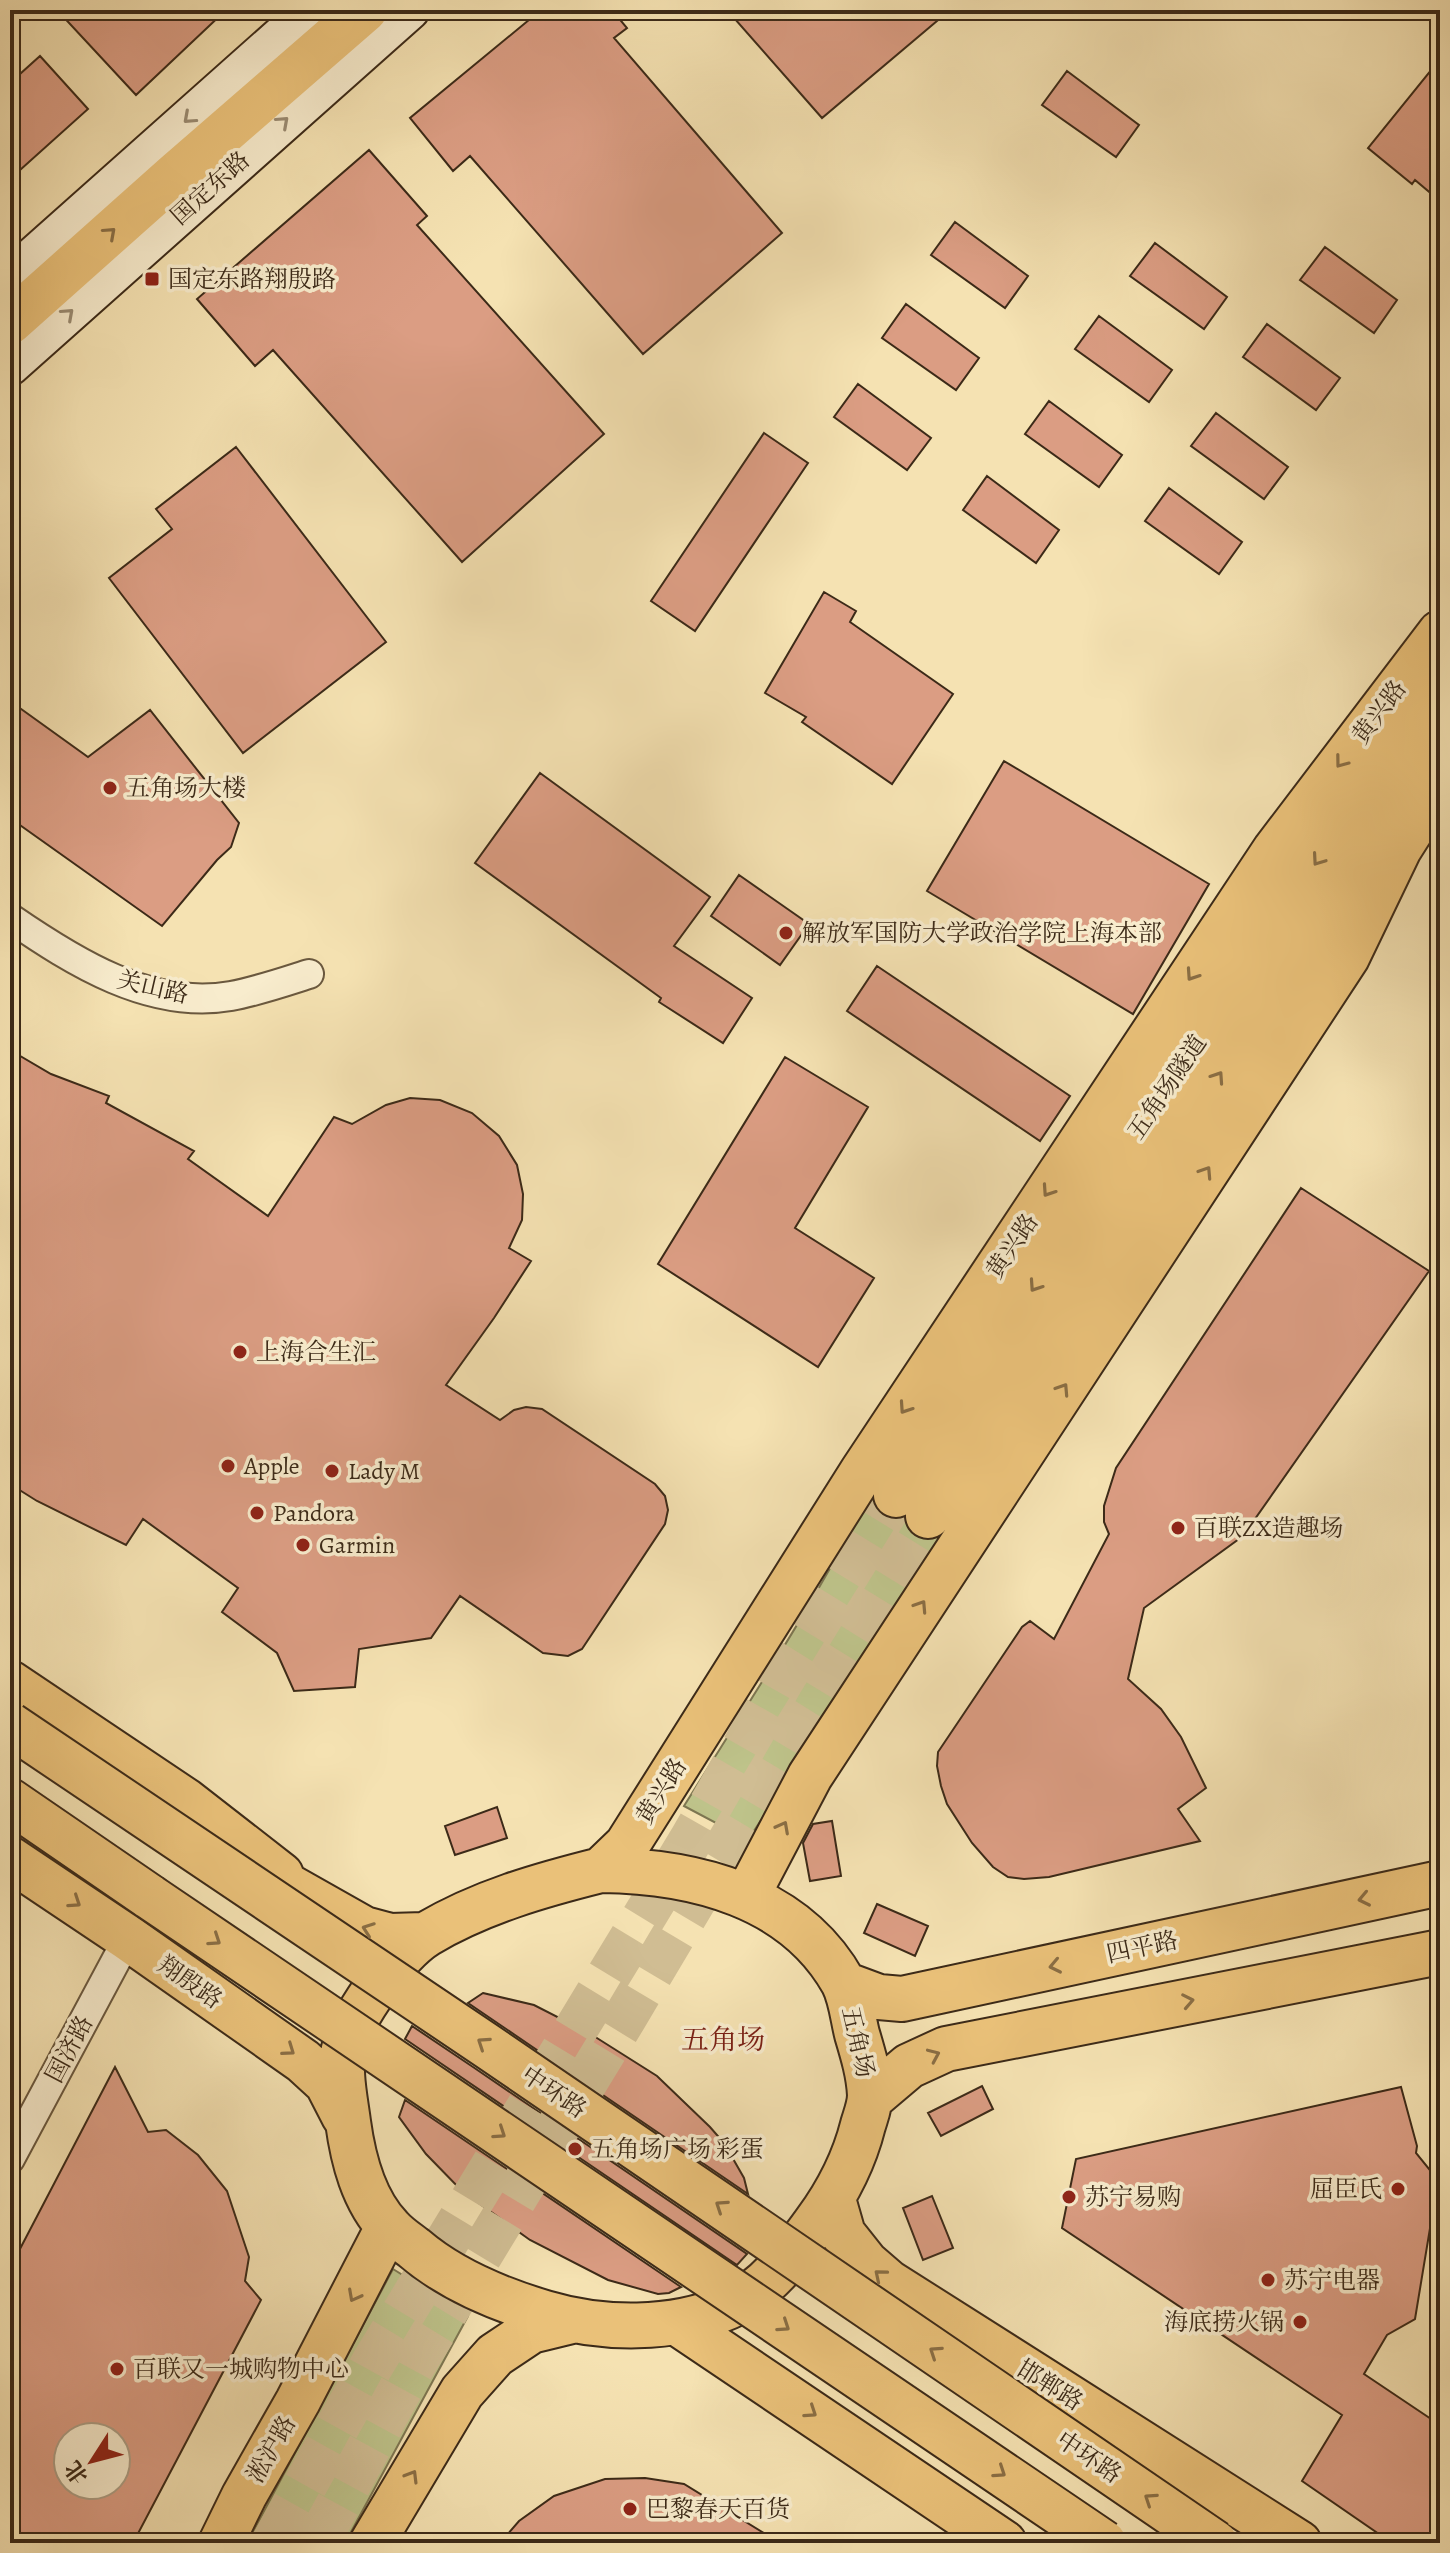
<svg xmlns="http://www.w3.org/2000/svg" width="1450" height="2553" font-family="Alegreya,'Noto Serif SC',serif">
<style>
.green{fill:#bec38a;stroke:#7d7651;stroke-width:2}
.building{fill:#db9d83;stroke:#3c2a18;stroke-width:2;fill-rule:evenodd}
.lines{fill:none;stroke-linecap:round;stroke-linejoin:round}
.primary-tunnel{stroke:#d0bd93;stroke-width:44;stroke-dasharray:44 22;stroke-linecap:butt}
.street-casing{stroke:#6a583e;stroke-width:32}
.secondary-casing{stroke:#3c2a18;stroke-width:42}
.primary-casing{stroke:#3c2a18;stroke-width:48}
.highway-casing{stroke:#3c2a18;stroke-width:48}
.street{stroke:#f8eccd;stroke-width:28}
.secondary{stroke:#f8eccd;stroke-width:38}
.primary{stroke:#eac179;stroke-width:44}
.highway{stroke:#eac179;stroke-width:44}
.highway-bridge-casing{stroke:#3c2a18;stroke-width:48;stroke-linecap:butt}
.highway-bridge{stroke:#eac179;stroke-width:44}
.oneway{stroke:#9a8b72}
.oneway2{stroke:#8a6e44}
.poi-dot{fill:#8f2418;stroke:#f8eccd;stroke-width:3}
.labels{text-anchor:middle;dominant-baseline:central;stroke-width:7;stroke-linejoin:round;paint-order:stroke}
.street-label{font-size:24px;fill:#3c2a18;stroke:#f8eccd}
.poi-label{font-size:24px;fill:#3c2a18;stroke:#f8eccd;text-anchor:start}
.quarter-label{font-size:28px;fill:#7a1f14;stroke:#f8eccd}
</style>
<rect width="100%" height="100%" fill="#f5e2b2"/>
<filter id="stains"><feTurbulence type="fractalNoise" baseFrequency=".0025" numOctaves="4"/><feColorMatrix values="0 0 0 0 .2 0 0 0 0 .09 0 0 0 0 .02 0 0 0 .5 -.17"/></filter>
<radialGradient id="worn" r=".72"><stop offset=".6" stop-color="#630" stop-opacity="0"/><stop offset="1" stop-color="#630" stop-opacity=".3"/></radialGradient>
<path class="green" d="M871,1492L944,1541L748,1840L684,1806C749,1702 816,1601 871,1492Z
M393,2269L468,2316L345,2543H247Z"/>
<path class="building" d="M57,10H226L136,95Z
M541,10H612L627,28L614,38L782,233L643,354L470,156L453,171L410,118Z
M727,10H950L822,118Z
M40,56L88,109L10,179V83Z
M1440,59V201L1415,180L1412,184L1368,148Z
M1067,71L1139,125L1116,157L1042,105Z
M369,150L427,216L417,225L604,434L462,562L273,350L255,366L197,299Z
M955,222L1028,276L1005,308L931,255Z
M1155,243L1227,297L1204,329L1130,276Z
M1325,247L1397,300L1374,333L1300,280Z
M906,304L979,358L956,390L882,338Z
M1099,316L1172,370L1149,402L1075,349Z
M1267,324L1340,378L1316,410L1243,357Z
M858,384L931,438L907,470L834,417Z
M1049,401L1122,455L1099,487L1025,434Z
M1216,413L1288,467L1264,499L1191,446Z
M764,433L808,463L695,631L651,601Z
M236,447L386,642L243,753L109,578L172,529L156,509Z
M987,476L1059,530L1036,563L963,510Z
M1169,488L1242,542L1219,574L1145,521Z
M824,592L856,611L850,622L953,694L892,784L802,722L806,717L765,693Z
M10,701L88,757L150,710L239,823L231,847L217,860L162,926L10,818Z
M1004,761L1209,884L1133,1014L927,891Z
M540,773L710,897L674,946L752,998L723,1043L659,1002L661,998L475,863Z
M739,875L809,924L780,965L711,916Z
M877,966L1070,1096L1040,1141L847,1011Z
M10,1050L51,1074L109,1096L106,1103L194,1151L188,1159L268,1216L334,1117L352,1124L386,1105L410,1098L440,1100L472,1113L499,1136L517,1165L523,1194L522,1220L509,1248L531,1261L494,1318L446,1385L500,1420L514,1410L526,1407L542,1409L655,1484L665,1496L668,1510L665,1524L582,1649L568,1656L543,1653L460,1596L431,1638L359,1649L355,1687L294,1691L277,1653L222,1612L238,1588L143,1519L126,1545L37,1501L10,1484Z
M785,1057L868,1107L795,1228L874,1278L818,1367L658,1264Z
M1301,1188L1429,1271L1243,1536L1144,1608L1128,1679L1161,1709L1181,1737L1206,1788L1178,1809L1200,1841L1049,1877L1024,1879L1008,1877L993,1867L972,1843L947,1804L941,1786L937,1766L938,1752L1022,1627L1030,1621L1054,1639L1109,1534L1104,1522V1506L1116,1468Z
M497,1807L507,1838L455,1855L445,1826Z
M832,1821L841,1876L810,1881L803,1843L813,1824Z
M877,1904L928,1926L915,1956L864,1933Z
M483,1993L534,2005L589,2033L657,2076L710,2127L724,2143L744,2178L748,2194L468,2003Z
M412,2026L473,2067L747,2254L737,2265L405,2039Z
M115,2067L148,2132L166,2130L198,2155L227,2191L249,2257L245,2281L261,2300L133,2543H10V2268ZM68,2437H116V2485H68Z
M982,2086L993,2109L941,2136L928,2113Z
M1401,2087L1417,2146L1416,2153L1438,2180L1415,2319L1387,2335L1364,2374L1440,2425V2543H1392L1302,2481L1342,2415L1062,2228L1076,2159Z
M405,2100L681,2287L669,2293L658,2294L608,2280L530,2240L462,2191L426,2154L399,2117Z
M932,2196L953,2248L923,2260L903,2208Z
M645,2478L684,2484L780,2543H500L519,2521L554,2496L605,2479Z"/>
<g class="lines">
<path class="primary-tunnel" d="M273,2543L373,2363L692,1838L781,1682L896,1495
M317,2543L413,2366L624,2019L793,1734L928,1516"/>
<g class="street-casing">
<path id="street" d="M10,918C74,962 150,1010 231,996C258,991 284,982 309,974
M10,2159L128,1938"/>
</g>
<g class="secondary-casing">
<path id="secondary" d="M10,277L310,10
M10,366L410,10"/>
</g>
<g class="primary-casing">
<path id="primary" d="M896,1495L1440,679
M928,1516L1440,744
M10,1683L186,1801L281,1875
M10,1859L128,1938L303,2061L327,2083L344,2116
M249,1864L364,1929L390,1936L424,1935
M601,1870C693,1871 794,1895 843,1982C851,1997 853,2018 857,2034C863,2054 869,2074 870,2095C870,2105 866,2115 863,2125C854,2161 838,2192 816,2222C793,2254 766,2291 728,2307C673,2331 602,2330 545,2313C501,2300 450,2279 414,2248C406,2242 397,2236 390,2228C363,2200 353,2159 348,2122C345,2098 338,2069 345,2045C355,2012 398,1952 427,1934C481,1902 541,1885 601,1870Z
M601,1870L627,1845L862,1472L1275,850L1440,633
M747,1896L810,1776L1347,957L1399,849L1440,784
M844,1984L879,1997L902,1999L1440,1883
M870,2099L909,2066L946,2049L1440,1952
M833,2199L843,2234L866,2263L888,2282L1299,2543
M676,2322L1004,2543
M221,2543L244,2496L298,2401L388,2227
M372,2543L462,2392L495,2355L531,2331L572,2321"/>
</g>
<g class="highway-casing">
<path id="highway" d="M10,322L175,175L365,10
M10,1801L150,1897"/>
</g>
<use href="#street" class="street"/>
<use href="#secondary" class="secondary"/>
<use href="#primary" class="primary"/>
<use href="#highway" class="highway"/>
<g class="highway-bridge-casing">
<path id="highway-bridge" d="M10,1725L487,2046L1215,2543
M150,1897L1104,2543"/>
</g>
<use href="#highway-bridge" class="highway-bridge"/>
</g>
<defs><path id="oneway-chevron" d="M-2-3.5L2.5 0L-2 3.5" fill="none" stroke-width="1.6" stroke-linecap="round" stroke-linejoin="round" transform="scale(2)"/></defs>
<g class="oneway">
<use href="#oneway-chevron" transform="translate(189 118) rotate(138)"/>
<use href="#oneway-chevron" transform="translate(283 122) rotate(-42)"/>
<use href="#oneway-chevron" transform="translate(68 314) rotate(-42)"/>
</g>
<g class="oneway2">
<use href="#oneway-chevron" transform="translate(110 233) rotate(-42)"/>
<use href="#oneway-chevron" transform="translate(1341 762) rotate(127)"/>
<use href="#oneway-chevron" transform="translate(1318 860) rotate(125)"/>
<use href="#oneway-chevron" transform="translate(1192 975) rotate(124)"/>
<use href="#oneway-chevron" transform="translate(1218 1077) rotate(-56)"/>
<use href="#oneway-chevron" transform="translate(1206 1172) rotate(-57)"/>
<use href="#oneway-chevron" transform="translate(1048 1191) rotate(124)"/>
<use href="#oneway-chevron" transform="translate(1035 1286) rotate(124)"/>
<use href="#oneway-chevron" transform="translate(1063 1389) rotate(-57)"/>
<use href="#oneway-chevron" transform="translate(905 1408) rotate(124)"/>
<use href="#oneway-chevron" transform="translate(921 1606) rotate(-57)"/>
<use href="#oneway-chevron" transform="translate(783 1827) rotate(-62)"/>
<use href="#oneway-chevron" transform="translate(1364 1899) rotate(168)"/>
<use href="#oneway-chevron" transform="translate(75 1902) rotate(34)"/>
<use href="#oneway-chevron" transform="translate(368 1929) rotate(-160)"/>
<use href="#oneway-chevron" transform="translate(215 1940) rotate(34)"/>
<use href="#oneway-chevron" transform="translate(1055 1966) rotate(168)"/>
<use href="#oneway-chevron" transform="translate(1188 2001) rotate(-11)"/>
<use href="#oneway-chevron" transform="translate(483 2043) rotate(-146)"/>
<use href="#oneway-chevron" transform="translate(289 2050) rotate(35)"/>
<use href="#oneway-chevron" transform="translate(934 2055) rotate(-24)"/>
<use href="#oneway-chevron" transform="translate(500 2133) rotate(34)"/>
<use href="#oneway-chevron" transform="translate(721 2206) rotate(-146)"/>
<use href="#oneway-chevron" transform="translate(880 2275) rotate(-140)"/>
<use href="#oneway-chevron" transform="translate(354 2296) rotate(118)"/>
<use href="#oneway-chevron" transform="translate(784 2326) rotate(34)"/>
<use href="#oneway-chevron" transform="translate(935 2352) rotate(-146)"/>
<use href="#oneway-chevron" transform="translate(811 2412) rotate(34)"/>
<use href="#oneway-chevron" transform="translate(1000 2472) rotate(34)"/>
<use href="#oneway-chevron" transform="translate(412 2476) rotate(-59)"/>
<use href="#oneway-chevron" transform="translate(1150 2499) rotate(-146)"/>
</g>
<g class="poi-dot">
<rect x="144" y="271" width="16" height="16" rx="4"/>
<circle cx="110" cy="788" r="8"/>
<circle cx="786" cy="933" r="8"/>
<circle cx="240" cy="1352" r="8"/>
<circle cx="228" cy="1466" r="8"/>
<circle cx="332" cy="1471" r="8"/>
<circle cx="257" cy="1513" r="8"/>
<circle cx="1178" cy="1528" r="8"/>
<circle cx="303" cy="1545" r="8"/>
<circle cx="575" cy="2149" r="8"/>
<circle cx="1398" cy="2189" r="8"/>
<circle cx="1069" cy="2197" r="8"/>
<circle cx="1268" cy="2280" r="8"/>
<circle cx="1300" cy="2322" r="8"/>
<circle cx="117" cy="2369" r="8"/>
<circle cx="630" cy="2509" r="8"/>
</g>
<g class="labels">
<g class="street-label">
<text transform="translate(210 188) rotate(-42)">国定东路</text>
<text transform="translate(1379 712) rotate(-53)">黄兴路</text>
<text transform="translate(153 987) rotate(13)">关山路</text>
<text transform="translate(1167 1087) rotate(-56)">五角场隧道</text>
<text transform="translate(1012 1246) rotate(-56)">黄兴路</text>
<text transform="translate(661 1791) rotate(-58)">黄兴路</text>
<text transform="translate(1142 1947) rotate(-12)">四平路</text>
<text transform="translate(190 1982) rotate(35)">翔殷路</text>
<text transform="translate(858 2042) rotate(77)">五角场</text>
<text transform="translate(69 2049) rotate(-62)">国济路</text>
<text transform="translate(554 2092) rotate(34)">中环路</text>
<text transform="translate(1050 2385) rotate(32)">邯郸路</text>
<text transform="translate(271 2449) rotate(-60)">淞沪路</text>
<text transform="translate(1089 2457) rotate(34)">中环路</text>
</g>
<g class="poi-label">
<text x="168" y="279">国定东路翔殷路</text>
<text x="126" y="788">五角场大楼</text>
<text x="802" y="933">解放军国防大学政治学院上海本部</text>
<text x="256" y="1352">上海合生汇</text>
<text x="244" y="1466">Apple</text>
<text x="348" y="1471">Lady M</text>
<text x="273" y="1513">Pandora</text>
<text x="1194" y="1528">百联ZX造趣场</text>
<text x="319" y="1545">Garmin</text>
<text x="591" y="2149">五角场广场 彩蛋</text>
<text x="1382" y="2189" text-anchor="end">屈臣氏</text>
<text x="1085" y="2197">苏宁易购</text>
<text x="1284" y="2280">苏宁电器</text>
<text x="1284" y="2322" text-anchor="end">海底捞火锅</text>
<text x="133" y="2369">百联又一城购物中心</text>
<text x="646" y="2509">巴黎春天百货</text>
</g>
<g class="quarter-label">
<text x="723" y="2040">五角场</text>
</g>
</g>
<rect width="1450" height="2553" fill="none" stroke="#f5e2b2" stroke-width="40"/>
<rect x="12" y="12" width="1426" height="2529" fill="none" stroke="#3c2a18" stroke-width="4"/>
<rect x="20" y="20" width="1410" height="2513" fill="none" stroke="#3c2a18" stroke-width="2"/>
<g transform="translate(92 2461) rotate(234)"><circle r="38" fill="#f8eccd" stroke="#ad9e85" stroke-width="2"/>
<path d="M0-6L14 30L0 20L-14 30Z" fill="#8f2418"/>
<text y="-12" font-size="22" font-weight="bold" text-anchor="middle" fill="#3c2a18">北</text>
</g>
<rect width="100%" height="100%" filter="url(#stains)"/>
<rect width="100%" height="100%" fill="url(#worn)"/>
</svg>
